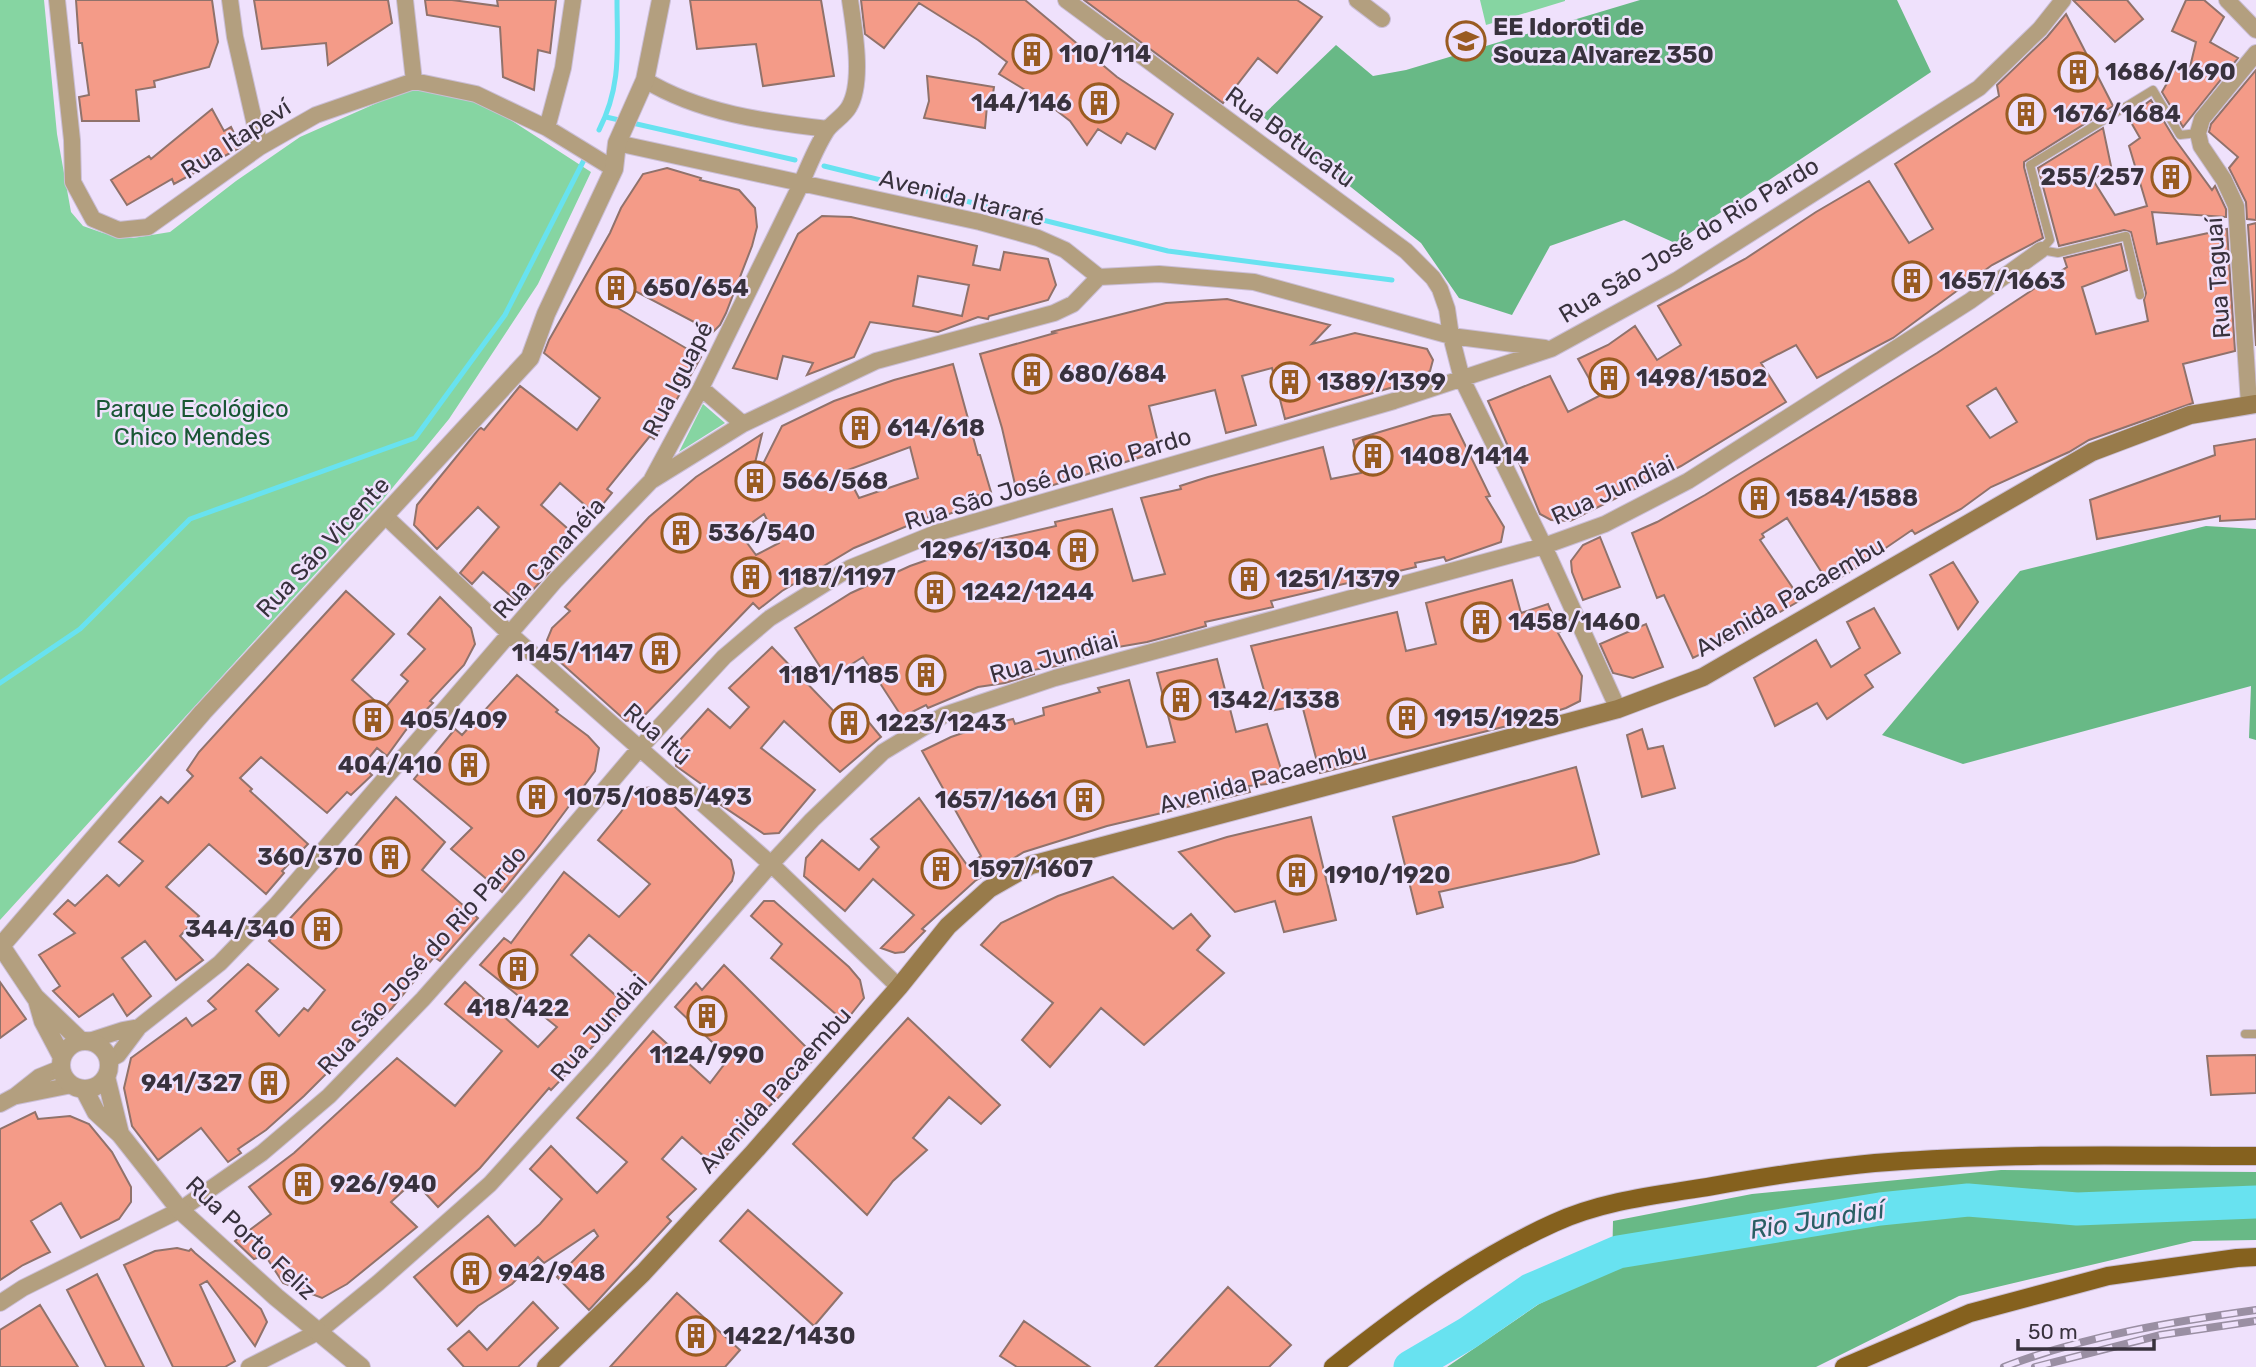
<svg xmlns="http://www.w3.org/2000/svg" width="2256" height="1367" font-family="Rubik,sans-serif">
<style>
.green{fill:#86d5a2}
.forest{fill:#68b986}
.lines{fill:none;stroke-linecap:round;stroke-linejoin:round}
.stream{stroke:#68e2f0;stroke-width:5}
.river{stroke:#68e2f0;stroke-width:33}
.building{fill:#f49b88;stroke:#90726b;stroke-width:2;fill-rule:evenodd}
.service-casing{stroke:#cabed6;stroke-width:10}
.minor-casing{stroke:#cabed6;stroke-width:18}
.tertiary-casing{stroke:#cabed6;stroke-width:20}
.secondary-casing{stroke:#cabed6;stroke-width:20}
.primary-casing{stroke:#cabed6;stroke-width:20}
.service{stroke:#b39f7f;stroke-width:8}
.minor{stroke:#b39f7f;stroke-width:16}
.tertiary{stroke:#b39f7f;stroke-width:18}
.secondary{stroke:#987b4b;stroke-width:18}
.primary{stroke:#85611e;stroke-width:18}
.rail-casing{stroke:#9a8fa3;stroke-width:8}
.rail{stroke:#efe1fc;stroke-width:5;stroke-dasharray:16;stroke-linecap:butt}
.labels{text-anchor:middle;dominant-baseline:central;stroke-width:5;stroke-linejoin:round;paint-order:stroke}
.poi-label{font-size:24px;font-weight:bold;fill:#38323d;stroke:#efe1fc;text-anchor:start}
.street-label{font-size:24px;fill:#38323d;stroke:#efe1fc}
.park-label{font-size:24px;fill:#195634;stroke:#efe1fc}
.water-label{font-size:26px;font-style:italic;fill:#2a5e64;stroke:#efe1fc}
</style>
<rect width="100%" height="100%" fill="#efe1fc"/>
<path class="green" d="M0,0H44L57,134L71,212L83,226L103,233L133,238L170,232L236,181L300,137L404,91L434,88L480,100L591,172L538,284L449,419L380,503L0,920Z
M1480,0H1565V1L1486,25Z
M703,404L725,423L679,452Z"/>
<path class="forest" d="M1640,0H1897L1931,72L1675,243L1624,220L1550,246L1512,315L1459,298L1421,243L1262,116L1336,45L1373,76L1406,70Z
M2206,526L2256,529V740L2249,738L2251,686L1963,764L1882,735L2020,571Z
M2001,1170L2256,1172V1240L2193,1241L1959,1296L1816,1367H1447L1539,1304L1612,1268L1613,1221L1752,1194Z"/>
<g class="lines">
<path class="stream" d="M606,117L795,160
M599,130C622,85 617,48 617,0
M824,166L1168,251L1392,280
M0,683L80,629L190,519L415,438L505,315L586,156"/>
<path class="river" d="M1410,1367L1468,1333L1530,1290L1618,1252L1880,1209L1968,1200L2077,1209L2256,1202"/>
</g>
<path class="building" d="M76,0H212L218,42L209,67L154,81L155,87L136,90L139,121H82L79,97L89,95L82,43H79Z
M254,0H388L392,23L328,65L326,43L262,49Z
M425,0H452L498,6L497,0H556L550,53L538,50L534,90L503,77L500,27L427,15Z
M690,0H821L834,76L763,86L756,44L697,49Z
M861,0H1025L1117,77L1173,114L1155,149L1127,133L1121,143L1098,129L1087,145L1070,121L1048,104L999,74L1007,62L978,40L919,3L884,48L865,34Z
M1084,0H1297L1322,17L1277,73L1258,58L1223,103Z
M2073,0H2127L2143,19L2115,42Z
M2186,0H2204L2224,17L2210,42L2238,58L2183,127L2162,92L2178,64L2190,67L2196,42L2172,31Z
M2066,14L2113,106L2024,162V167L2043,238L1992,265L1893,338L1817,378L1796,345L1761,363L1786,402L1681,466L1570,521L1551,520L1540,514L1518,460H1514L1488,401L1550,376L1568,412L1599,396L1578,359L1608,345L1635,326L1657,360L1681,345L1658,306L1745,259L1816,212L1869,181L1909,243L1933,229L1895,164L1999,96L1997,85L2047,37Z
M2256,70V220L2247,219L2246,202L2229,168L2238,157L2209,132L2211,124Z
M927,76L994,87L991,107L987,106L985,128L924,118L929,101Z
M2151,100L2174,138L2212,190L2215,186L2226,209V217L2152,212L2157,244L2227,229L2235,351L2183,364L2193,403L2089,440L2069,452L1991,487L1961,509L1915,534L1912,530L1852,571L1829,584L1787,518L1762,534L1764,537L1760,540L1801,600L1747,631L1693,658L1664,595L1657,598L1632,533L1657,522L1705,495L1937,353L2067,267L2064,258L2121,244L2127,270L2082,287L2096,334L2148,321L2144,300L2146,293L2131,232L2124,230L2059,246L2038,168L2103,128L2111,166L2093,180L2115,215L2147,206L2129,146L2140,138L2128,117ZM1996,388L2017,422L1990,438L1967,406Z
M212,109L224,131L231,127L241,147L174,184L172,179L127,205L111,180L149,156L151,159Z
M667,168L701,178L700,180L739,190L755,208L757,227L752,246L726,313L720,325L713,332L620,283L609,303L701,357L654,439L650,436L607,489L612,493L595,514L560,483L541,505L576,536L550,571L520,604L483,572L472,584L460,573L499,527L478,507L437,549L414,525L417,505L479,429L481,428L484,430L520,386L577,430L600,398L544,353L549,340L610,233L621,208L643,174Z
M822,216L851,217L977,246L973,265L1000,270L1004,252L1048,259L1056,285L1048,300L989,316L988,319L978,317L938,332L870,322L854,357L807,375L813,363L783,356L777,379L733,368L798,234ZM918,276L969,285L962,316L913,306Z
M2256,223V346L2248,225Z
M1227,299L1330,325L1312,344L1355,333L1427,349L1433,360L1430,371L1407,383L1285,419L1272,368L1242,376L1256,425L1226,433L1215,390L1149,406L1160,451L1044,488L1017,493L1002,428L980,354L1055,333L1051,332L1166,303Z
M953,364L978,455H980L991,492L957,501L960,510L933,520L931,516L854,548L782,591L759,609L753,603L641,719L626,721L550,653L547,640L552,628L570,611L565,607L649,517L696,477L762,434L755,463L762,466L782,426L834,401L894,380ZM910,447L918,478L859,498L845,471ZM764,514L779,543L756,555L739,532Z
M1450,414L1490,496L1486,497L1504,527L1501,542L1446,561L1444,557L1415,563L1416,567L1271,601L1273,607L1205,622L1206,626L1177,634L1147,642L1089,652L1090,656L1063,662V665L1033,670L1034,674L1005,683L978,687L928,708L926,705L902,717L863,657L828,679L795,628L851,593L910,566L967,546L1056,526L1055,522L1112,509L1133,581L1165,574L1141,498L1181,489L1180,486L1208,477L1323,447L1331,479L1361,473L1353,440L1433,416Z
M2256,439V519L2220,521V516L2097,539L2090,500L2215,455L2214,446Z
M1600,537L1620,587L1583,600L1572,572L1571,561L1583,545Z
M1953,562L1978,602L1958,629L1930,575Z
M1512,580L1521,613L1548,604L1560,632L1558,633L1582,676L1580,701L1566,708L1519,723L1320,773L1302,705L1270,711L1251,646L1397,612L1406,651L1436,644L1426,603Z
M346,591L394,634L352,680L384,709L408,681L401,675L425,649L408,634L440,597L471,628L475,644L464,665L430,701L433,703L406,730L387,756L377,748L362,766L372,775L351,795L347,792L327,813L261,757L240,778L252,789L250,791L308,844L282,871L284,873L266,894L209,844L166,887L199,916L180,936L203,960L176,980L145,941L122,958L151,996L127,1016L113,994L79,1017L53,991L60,986L39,955L75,933L54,914L68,900L75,906L107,875L119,886L143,861L119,842L161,797L168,803L193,776L187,770L199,752Z
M1874,608L1900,653L1865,675L1873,687L1827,719L1817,703L1775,726L1754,678L1816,640L1831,667L1860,648L1847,622Z
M1646,624L1663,667L1633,678L1613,673L1600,644Z
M772,647L848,726L863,715L881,737L840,772L784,721L761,748L815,790L779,833L764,834L721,805L725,801L676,766L675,754L679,741L708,709L730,728L749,707L729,688Z
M1217,659L1236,732L1267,724L1285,782L1248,786L1250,792L1107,826L1024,852L975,881L922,929L925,931L904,952L895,953L881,948L914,915L873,879L845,911L804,876L806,858L822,840L859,870L879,847L871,839L919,798L967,865L981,856L922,751L951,737L983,726L1013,719L1015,724L1044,715L1043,708L1100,692L1098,688L1129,680L1147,747L1175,742L1157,673Z
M517,675L558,710L556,712L588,736L599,748L595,771L540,845L502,892L451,849L472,828L414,779L455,729L462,735Z
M1642,729L1648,749L1663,746L1675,788L1642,797L1627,735Z
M1576,767L1599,854L1574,862L1439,892L1443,907L1417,914L1393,817Z
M654,787L731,860L734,873L732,881L648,985L589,935L571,955L625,1004L594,1045L551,1090L549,1088L480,1168L438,1207L414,1181L391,1202L417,1227L347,1284L322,1298L283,1283L265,1255L254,1259L235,1241L271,1214L249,1187L294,1153L397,1058L455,1106L502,1051L445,1004L465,982L538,1047L557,1027L480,965L504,938L511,943L564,872L619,917L650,884L598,840L621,812L635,789Z
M396,797L445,842L422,870L478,918L440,961L434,957L392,1008L304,1096L266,1130L238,1149L241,1153L228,1162L201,1128L158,1160L132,1126L124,1088L131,1058L186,1018L192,1026L216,1009L208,1001L248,964L278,989L256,1011L279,1036L304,1008L308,1011L325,990L269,941L335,870Z
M1311,817L1336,920L1284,932L1275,901L1235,912L1179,852L1227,837Z
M1113,877L1173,929L1191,914L1210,936L1197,950L1224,973L1144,1045L1101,1008L1050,1067L1022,1040L1053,1003L981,945L1001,923L1058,896Z
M764,901H774L849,967L860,980L864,998L845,1022L771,958L782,944L751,916Z
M724,965L816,1057L776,1100L753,1121L755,1123L716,1167L682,1137L662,1159L696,1189L667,1217L671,1221L589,1310L557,1277L598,1236L594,1230L544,1263L538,1257L512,1284L478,1306L457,1326L414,1277L488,1216L515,1246L540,1224L562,1199L530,1169L551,1146L597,1193L627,1162L577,1118L653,1031L710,1083L729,1058L675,1007L696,983L702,990Z
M0,982L26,1019L0,1038Z
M908,1018L1000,1105L981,1124L949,1097L913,1138L927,1150L893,1181L867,1215L793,1144Z
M2256,1055V1093L2211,1095L2207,1056Z
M35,1112L38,1119L70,1116L89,1124L112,1152L125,1176L131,1187V1202L119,1219L81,1238L61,1203L31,1221L50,1252L23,1265L0,1280V1129Z
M748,1210L842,1293L814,1326L720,1241Z
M177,1248L189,1251L191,1249L195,1253L261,1309L267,1322L255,1346L207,1281L200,1285L235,1361L225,1367H173L124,1265L155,1251Z
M97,1274L144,1367H106L67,1290Z
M1228,1287L1291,1345L1269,1367H1155Z
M677,1293L740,1350L725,1367H610Z
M533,1302L558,1328L518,1367H464L448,1349L469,1331L487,1350Z
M40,1305L78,1367H0V1330Z
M1024,1321L1090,1367H1017L1000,1356Z"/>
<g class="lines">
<g class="service-casing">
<path id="service" d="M2041,250L2050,240L2030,165L2153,90L2180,135L2198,133
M2041,250L2058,253L2126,236L2140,295
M2245,1034H2256"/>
</g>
<g class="minor-casing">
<path id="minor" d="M57,0L72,140L73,182L93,219L119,230L148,227L260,147L316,115L414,81L476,94L547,128L614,169
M230,0L235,37L260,147
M405,0L414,81
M1066,0L1406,251L1433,278L1440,289L1447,309L1451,336L1462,379L1544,546L1618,709
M1357,0L1382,19
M2227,0L2256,30
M645,80C699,113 766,122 828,129
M547,128L563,68L573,0
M617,143L980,222L1038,238L1065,250L1099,277L1159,274L1254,282L1451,336L1545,348
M701,388L743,424
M2249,404L2236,206L2224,180L2201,146L2198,133L2202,119L2256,53
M652,479L701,388L801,184C809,165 816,147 827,130C833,122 844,116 849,107C864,82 854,28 850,0
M385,516L510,634L771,864L899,987
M89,1041L123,1030L139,1027
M109,1060L118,1055L139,1027L220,963L277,904L555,581L651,481L743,424L876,361L1054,313L1073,304L1099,277
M17,1096L72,1085
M0,1104L15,1096L39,1077L61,1068
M0,1303L23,1288L180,1210L262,1153L329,1096L423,999L515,895L639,749L724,657L770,618L850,568L936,533L1394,401L1551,349L1677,280L1979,88L2040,29L2063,0
M249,1367L318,1332L378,1283L490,1184L601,1061L771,864L812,820L883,752L944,715L1055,678L1544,546L1605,524L1688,481L1970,301L2041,250"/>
</g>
<g class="tertiary-casing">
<path id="tertiary" d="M1,946L35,997L81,1041
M0,947L203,712L530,358L546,314L614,169L617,143L645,80L661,0
M37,1000L43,1021L62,1057
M61 1065a24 24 0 1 1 48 0a24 24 0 1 1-48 0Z
M106,1077L120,1134
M84,1089L96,1112L120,1134L180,1210L276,1297L361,1367"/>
</g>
<g class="secondary-casing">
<path id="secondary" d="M546,1367L643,1273L753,1153L899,987L948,926L989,889L1031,865L1618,709L1703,677L2092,452L2190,415L2256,404"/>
</g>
<g class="primary-casing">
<path id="primary" d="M1333,1367C1401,1313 1474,1259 1554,1223C1604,1200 1659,1195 1713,1186C1775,1175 1838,1165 1902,1161C2019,1153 2138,1156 2256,1156
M1844,1367L1970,1313L2108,1276L2237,1258L2256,1257"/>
</g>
<use href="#service" class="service"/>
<use href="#minor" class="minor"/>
<use href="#tertiary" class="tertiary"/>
<use href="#secondary" class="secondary"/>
<use href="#primary" class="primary"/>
<g class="rail-casing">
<path id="rail" d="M2004,1367C2084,1336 2171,1322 2256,1310
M2035,1367L2160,1335L2256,1321"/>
</g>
<use href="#rail" class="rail"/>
</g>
<defs>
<g id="school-ring" transform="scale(2.0125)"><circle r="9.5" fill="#efe1fc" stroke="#995b21" stroke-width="1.5"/><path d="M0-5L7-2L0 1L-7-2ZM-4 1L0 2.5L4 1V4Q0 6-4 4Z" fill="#995b21"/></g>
<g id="building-ring" transform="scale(2.0125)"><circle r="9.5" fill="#efe1fc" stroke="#995b21" stroke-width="1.5"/><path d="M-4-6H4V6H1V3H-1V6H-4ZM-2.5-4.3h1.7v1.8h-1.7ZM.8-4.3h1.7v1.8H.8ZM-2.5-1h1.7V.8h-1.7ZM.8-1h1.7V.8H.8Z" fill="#995b21"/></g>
</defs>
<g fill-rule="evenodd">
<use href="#school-ring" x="1466" y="41"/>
<use href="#building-ring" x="1032" y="54"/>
<use href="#building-ring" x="2078" y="72"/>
<use href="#building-ring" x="1099" y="103"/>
<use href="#building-ring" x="2026" y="114"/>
<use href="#building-ring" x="2171" y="177"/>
<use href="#building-ring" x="1912" y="281"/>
<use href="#building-ring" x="616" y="288"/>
<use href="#building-ring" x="1032" y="374"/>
<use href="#building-ring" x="1609" y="378"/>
<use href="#building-ring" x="1290" y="382"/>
<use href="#building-ring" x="860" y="428"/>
<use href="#building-ring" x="1373" y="456"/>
<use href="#building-ring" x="755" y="481"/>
<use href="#building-ring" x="1759" y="498"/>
<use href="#building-ring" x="681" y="533"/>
<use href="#building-ring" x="1078" y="550"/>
<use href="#building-ring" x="751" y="577"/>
<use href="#building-ring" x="1249" y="579"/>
<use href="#building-ring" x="935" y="592"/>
<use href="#building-ring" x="1481" y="622"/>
<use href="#building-ring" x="660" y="653"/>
<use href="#building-ring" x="926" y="675"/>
<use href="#building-ring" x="1181" y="700"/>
<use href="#building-ring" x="1407" y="718"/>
<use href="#building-ring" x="373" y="720"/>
<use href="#building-ring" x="849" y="723"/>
<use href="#building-ring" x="469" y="765"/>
<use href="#building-ring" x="537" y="797"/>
<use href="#building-ring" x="1084" y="800"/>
<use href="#building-ring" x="390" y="857"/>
<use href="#building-ring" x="941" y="869"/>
<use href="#building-ring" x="1297" y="875"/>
<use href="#building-ring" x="322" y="929"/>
<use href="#building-ring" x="518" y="969"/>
<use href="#building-ring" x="707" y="1016"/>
<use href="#building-ring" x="269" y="1083"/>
<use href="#building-ring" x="303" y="1184"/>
<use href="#building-ring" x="471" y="1273"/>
<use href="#building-ring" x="696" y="1336"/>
</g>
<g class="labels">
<g class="poi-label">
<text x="1493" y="27">EE Idoroti de<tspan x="1493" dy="28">Souza Alvarez 350</tspan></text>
<text x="1059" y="54">110/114</text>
<text x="2105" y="72">1686/1690</text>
<text x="1072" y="103" text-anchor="end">144/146</text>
<text x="2053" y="114">1676/1684</text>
<text x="2144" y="177" text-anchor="end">255/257</text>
<text x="1939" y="281">1657/1663</text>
<text x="643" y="288">650/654</text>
<text x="1059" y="374">680/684</text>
<text x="1636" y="378">1498/1502</text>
<text x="1317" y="382">1389/1399</text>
<text x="887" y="428">614/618</text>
<text x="1400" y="456">1408/1414</text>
<text x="782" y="481">566/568</text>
<text x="1786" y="498">1584/1588</text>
<text x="708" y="533">536/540</text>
<text x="1051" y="550" text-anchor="end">1296/1304</text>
<text x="778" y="577">1187/1197</text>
<text x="1276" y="579">1251/1379</text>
<text x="962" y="592">1242/1244</text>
<text x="1508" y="622">1458/1460</text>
<text x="633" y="653" text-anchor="end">1145/1147</text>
<text x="899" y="675" text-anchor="end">1181/1185</text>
<text x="1208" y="700">1342/1338</text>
<text x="1434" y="718">1915/1925</text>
<text x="400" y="720">405/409</text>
<text x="876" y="723">1223/1243</text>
<text x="442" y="765" text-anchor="end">404/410</text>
<text x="564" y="797">1075/1085/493</text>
<text x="1057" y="800" text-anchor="end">1657/1661</text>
<text x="363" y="857" text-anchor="end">360/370</text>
<text x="968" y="869">1597/1607</text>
<text x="1324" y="875">1910/1920</text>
<text x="295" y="929" text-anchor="end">344/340</text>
<text x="518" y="1008" text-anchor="middle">418/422</text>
<text x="707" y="1055" text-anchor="middle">1124/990</text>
<text x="242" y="1083" text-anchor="end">941/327</text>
<text x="330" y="1184">926/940</text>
<text x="498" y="1273">942/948</text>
<text x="723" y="1336">1422/1430</text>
</g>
<g class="street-label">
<text transform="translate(1290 137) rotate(36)">Rua Botucatu</text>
<text transform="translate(236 139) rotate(-33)">Rua Itapeví</text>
<text transform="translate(962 198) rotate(14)">Avenida Itararé</text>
<text transform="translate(1689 240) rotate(-31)">Rua São José do Rio Pardo</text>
<text transform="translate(2218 278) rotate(-94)">Rua Taguaí</text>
<text transform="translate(678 379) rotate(-63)">Rua Iguapé</text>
<text transform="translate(1048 479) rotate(-17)">Rua São José do Rio Pardo</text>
<text transform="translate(1613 490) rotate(-25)">Rua Jundiai</text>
<text transform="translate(323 547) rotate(-47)">Rua São Vicente</text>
<text transform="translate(549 558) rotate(-48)">Rua Cananéia</text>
<text transform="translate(1790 597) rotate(-30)">Avenida Pacaembu</text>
<text transform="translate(1054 657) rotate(-16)">Rua Jundiai</text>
<text transform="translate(657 734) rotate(41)">Rua Itú</text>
<text transform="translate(1263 778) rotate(-15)">Avenida Pacaembu</text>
<text transform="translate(422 960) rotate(-48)">Rua São José do Rio Pardo</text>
<text transform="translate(599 1028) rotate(-49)">Rua Jundiai</text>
<text transform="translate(775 1090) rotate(-48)">Avenida Pacaembu</text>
<text transform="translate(251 1238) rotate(43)">Rua Porto Feliz</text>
</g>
<g class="park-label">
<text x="192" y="409">Parque Ecológico<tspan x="192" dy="28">Chico Mendes</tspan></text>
</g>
<g class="water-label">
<text transform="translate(1817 1220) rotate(-9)">Rio Jundiaí</text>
</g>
</g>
<path d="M2018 1339v10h136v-10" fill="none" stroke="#38323d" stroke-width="3.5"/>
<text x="2028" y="1339" font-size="21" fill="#38323d" stroke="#efe1fc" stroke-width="5" paint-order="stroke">50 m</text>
</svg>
